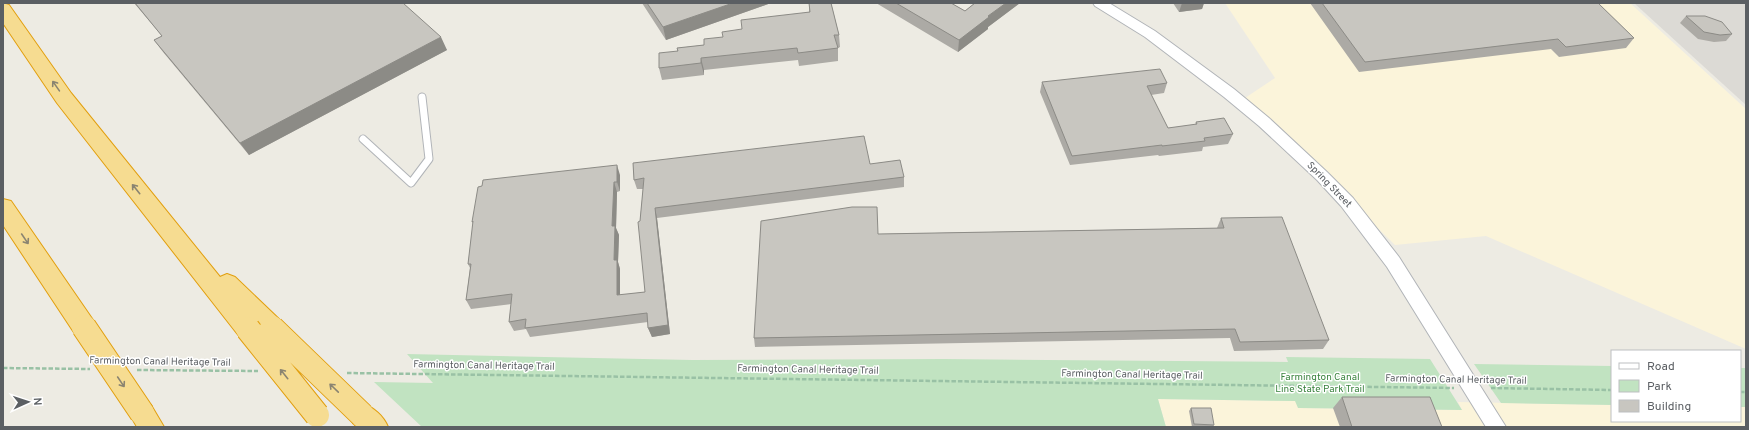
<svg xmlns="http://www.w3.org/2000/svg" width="1749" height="430" font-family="Overpass,sans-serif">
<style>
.commercial{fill:#fbf4da}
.industrial{fill:#dcdad5}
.green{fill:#c1e3c1}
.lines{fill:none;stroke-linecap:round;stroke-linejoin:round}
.service-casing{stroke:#b1b4b8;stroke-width:9}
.minor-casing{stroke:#b1b4b8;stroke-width:2}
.motorway-casing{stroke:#e29f0e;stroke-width:2}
.path{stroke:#99c1a5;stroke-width:2.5;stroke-dasharray:4.5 2;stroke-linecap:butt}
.service{stroke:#fff;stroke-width:7}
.minor{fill:#fff;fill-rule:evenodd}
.motorway{fill:#f6dc91;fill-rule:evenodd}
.motorway-bridge-casing{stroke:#e29f0e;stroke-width:26;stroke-linecap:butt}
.motorway-bridge{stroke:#f6dc91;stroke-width:24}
.wall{fill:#acaaa5}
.shaded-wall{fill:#8c8b86}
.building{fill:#c8c6c0;stroke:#8c8b86}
.oneway{stroke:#8a8471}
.labels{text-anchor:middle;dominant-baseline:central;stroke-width:3;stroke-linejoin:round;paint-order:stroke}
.street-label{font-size:10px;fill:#5b5f63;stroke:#fff}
.park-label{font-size:10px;fill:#3a833e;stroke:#fff}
</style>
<rect width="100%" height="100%" fill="#edebe3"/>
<path class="commercial" d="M1225,3H1630L1746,109V349L1486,236L1395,245L1245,98L1275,78Z
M1158,399L1296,401L1299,408L1462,410L1458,402L1612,405V421H1740V407H1746V427H1166Z"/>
<path class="industrial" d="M1634,3H1746V105Z"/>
<path class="green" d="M407,354L692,360L944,359L1288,362L1286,357L1430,359L1462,410L1298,408L1295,401L1158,399L1166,427H422L374,382L433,383Z
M1474,364L1612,366V405L1501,403Z
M1740,368H1746V407H1740Z"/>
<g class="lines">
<g class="service-casing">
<path id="service" d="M363,139L411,183L429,159L422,97"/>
</g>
<g class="minor-casing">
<path id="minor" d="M1093,3H1109L1155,31L1234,89L1269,118L1327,172L1353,198L1399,257L1506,427H1486L1387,267L1341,206L1317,180L1259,126L1224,97L1145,37L1095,6Z"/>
</g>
<g class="motorway-casing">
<path id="motorway" d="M3,3L9,5L71,93L220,277L227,274L235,277L281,321L284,328L281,335C272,338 266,338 259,331L257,336L248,339L239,336L57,103L3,23Z
M3,199L11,201L93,320L96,327L93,334L84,337L75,334L3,225Z
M142,401L151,405L164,427H137L129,413L133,405Z
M362,403C374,408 383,415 388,427H357L353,423L349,415L353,407Z"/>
</g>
<path class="path" d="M3,368L90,369
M137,370L258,371
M347,373L1454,388
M1491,388L1612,390
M1740,392H1746"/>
<use href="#service" class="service"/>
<use href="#minor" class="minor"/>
<use href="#motorway" class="motorway"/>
<g class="motorway-bridge-casing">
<path id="motorway-bridge" d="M84,327L142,413
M272,328L362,415
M248,329L317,415"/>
</g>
<use href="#motorway-bridge" class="motorway-bridge"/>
</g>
<path class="wall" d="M134,3H403L447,50L249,155L163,52L154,40L162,36Z
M642,3H771L666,40Z
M809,3H831L839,35L840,47L838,48V61L799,66L798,60L704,70V75L662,80L659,68L677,51V48L704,45L742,29L809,12Z
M876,3H951L965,11L975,3H1020L988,27V29L958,52Z
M1173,3H1204L1202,9L1179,12Z
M1310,3H1598L1634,38L1626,48L1559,57L1551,49L1359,72Z
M1686,16L1732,34L1726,41L1714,42L1698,39L1680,23Z
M1042,82L1167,83L1164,93L1151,95L1168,128L1195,125L1196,122L1233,134L1228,144L1203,147L1202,151L1159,156L1158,155L1070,165L1040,92Z
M633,163L870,164L904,177V187L657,218L670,334L652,337L648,328V322L530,337L526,329L514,331L509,322L511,304L471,309L466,300L470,268L468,264L473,224L472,222L620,175V191L617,192L616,228L619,235L618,262L620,269V295L645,292L640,221L643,189H637L634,180Z
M1221,218L1329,340L1323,349L1234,351L1230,338L755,347L754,338L878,234L1217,228Z
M1342,397L1442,427H1340L1333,408Z
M1191,408L1214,425L1213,427H1192L1189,411Z"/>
<path class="shaded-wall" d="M733,3H771L666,40L663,27Z
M1006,3H1020L988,27V29L958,52L959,40L988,16Z
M1182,3H1204L1202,9L1179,12Z
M441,37L447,50L249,155L240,143Z
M701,58L704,70V75L701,63Z
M617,165L620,175V191L617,182Z
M614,182L617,192L616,228L619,235L618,262L620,269V304L617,295L614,260L612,226Z
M655,208L657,218L670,334L652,337L648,328Z"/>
<path class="building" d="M135,3H403L441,37L240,143L154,40L162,36Z
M647,3H733L663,27Z
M809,3H831L839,35H834L838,48L798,53L797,48L701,58V63L659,68V53L678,51L677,48L704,45V39L723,37L722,32L742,29L741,20L810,12Z
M896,3H951L965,11L975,3H1006L988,16L989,17L959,40Z
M1322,3H1598L1634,38L1566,47L1558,39L1365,62Z
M1686,16H1705L1722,22L1732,34L1720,35L1704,32Z
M1160,69L1167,83L1147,86L1168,128L1197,124L1196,122L1224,118L1233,134L1204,138L1205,141L1162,146V145L1072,156L1042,82Z
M864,136L870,164L900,160L904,177L655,208L668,325L648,328L647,313L525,328L526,319L509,322L512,294L466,300L471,264H468L473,221L472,222L478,187L482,186L483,180L617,165V182H614L612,226H615L614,260H617V295L645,292L638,222L640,221L644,178L634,180L633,163Z
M852,207H877L878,234L1224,228L1221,218L1282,217L1329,340L1240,342L1235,329L754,338L761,221Z
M1342,397H1430L1442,427H1352Z
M1191,408H1211L1214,425L1194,424Z"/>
<defs><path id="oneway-shaft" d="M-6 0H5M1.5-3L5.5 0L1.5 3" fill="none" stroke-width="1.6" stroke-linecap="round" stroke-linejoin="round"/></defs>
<g class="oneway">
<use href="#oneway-shaft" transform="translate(56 86) rotate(-125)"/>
<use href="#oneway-shaft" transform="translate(136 189) rotate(-129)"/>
<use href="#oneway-shaft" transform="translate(25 239) rotate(56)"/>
<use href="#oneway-shaft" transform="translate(284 374) rotate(-129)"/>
<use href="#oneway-shaft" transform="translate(121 382) rotate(56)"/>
<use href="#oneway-shaft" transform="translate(334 388) rotate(-136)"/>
</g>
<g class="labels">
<g class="street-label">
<text transform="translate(1329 185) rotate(46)">Spring Street</text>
<text transform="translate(160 362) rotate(1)">Farmington Canal Heritage Trail</text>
<text transform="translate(484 366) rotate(1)">Farmington Canal Heritage Trail</text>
<text transform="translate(808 370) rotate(1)">Farmington Canal Heritage Trail</text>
<text transform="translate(1132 375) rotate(1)">Farmington Canal Heritage Trail</text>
<text transform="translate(1456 380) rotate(1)">Farmington Canal Heritage Trail</text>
</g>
<g class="park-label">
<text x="1320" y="377">Farmington Canal<tspan x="1320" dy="12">Line State Park Trail</tspan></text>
</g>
</g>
<rect width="1749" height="430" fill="none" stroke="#5b5f63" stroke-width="8"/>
<rect x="1611" y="350" width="130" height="72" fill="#ffffff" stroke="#bdbfc1"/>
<rect x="1619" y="363" width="20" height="6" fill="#ffffff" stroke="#bdbfc1"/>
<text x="1647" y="370" font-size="12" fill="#5b5f63">Road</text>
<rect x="1619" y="380" width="20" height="12" fill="#c1e3c1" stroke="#bdbfc1"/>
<text x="1647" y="390" font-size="12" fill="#5b5f63">Park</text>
<rect x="1619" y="400" width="20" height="12" fill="#c8c6c0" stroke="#bdbfc1"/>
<text x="1647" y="410" font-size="12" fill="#5b5f63">Building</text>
<g transform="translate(28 402) rotate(87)" stroke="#ffffff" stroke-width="3" paint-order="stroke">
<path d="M0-3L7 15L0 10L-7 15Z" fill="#5b5f63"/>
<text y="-6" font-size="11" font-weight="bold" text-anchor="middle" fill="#5b5f63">N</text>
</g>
</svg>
